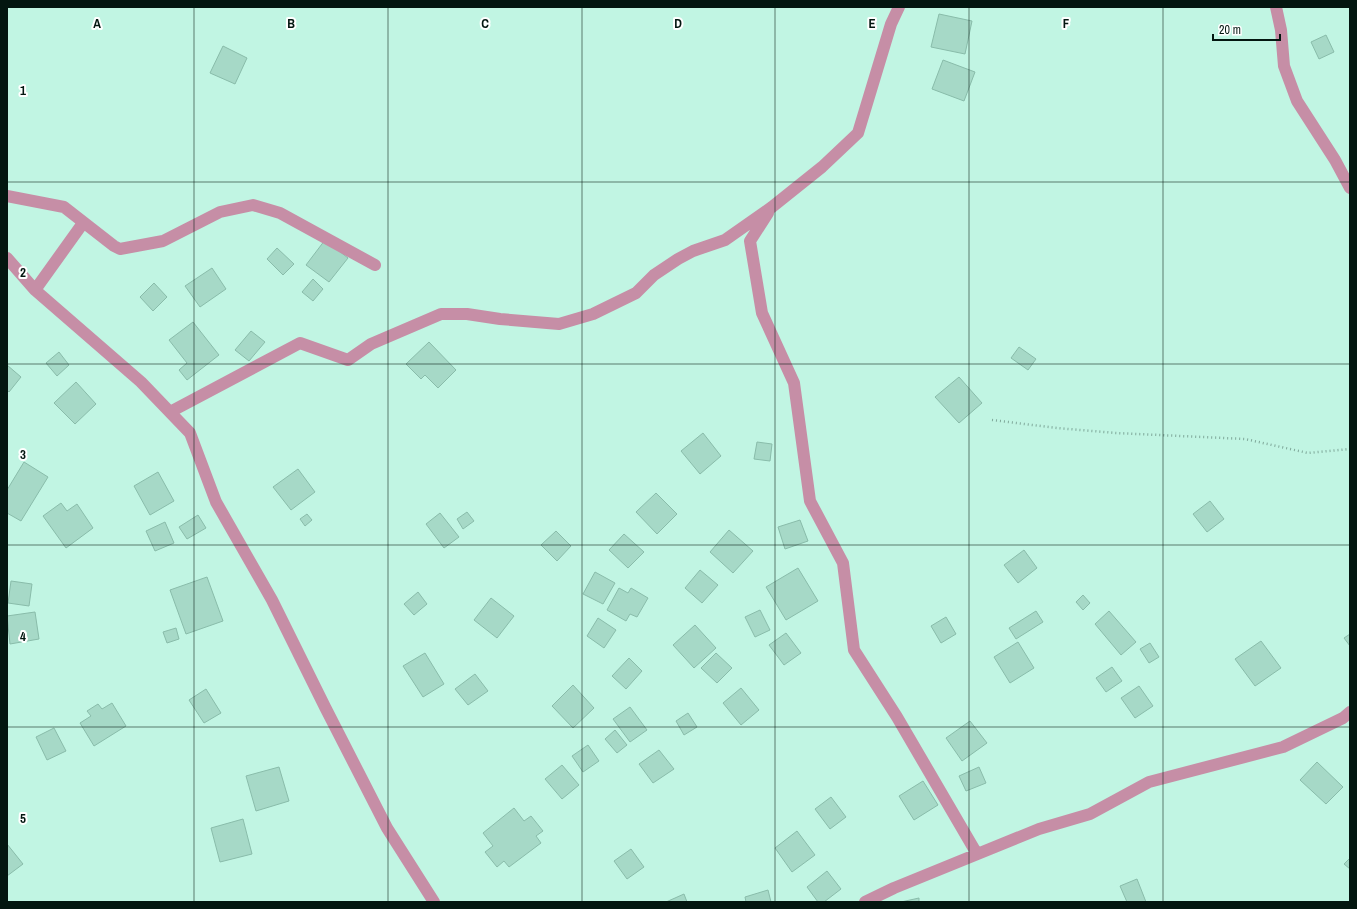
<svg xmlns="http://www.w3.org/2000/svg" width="1357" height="909" font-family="'Archivo Narrow',sans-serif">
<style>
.building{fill:#a6d9c7;stroke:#89bcaa}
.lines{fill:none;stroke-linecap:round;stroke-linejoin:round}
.path{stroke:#7fa89a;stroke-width:2.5;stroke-dasharray:1 3;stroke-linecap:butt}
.minor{stroke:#c68ea6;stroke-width:12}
.grid{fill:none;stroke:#031610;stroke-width:1;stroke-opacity:0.55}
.grid-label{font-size:13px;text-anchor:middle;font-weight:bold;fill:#031610;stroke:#fff;stroke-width:4;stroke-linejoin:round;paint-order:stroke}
</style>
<rect width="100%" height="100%" fill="#c1f5e3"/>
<path class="building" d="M939,14L972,21L965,54L931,47Z
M1326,35L1334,52L1319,59L1311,42Z
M223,46L247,58L235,84L210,73Z
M943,60L975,72L964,101L932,89Z
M325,240L348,258L329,282L306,265Z
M277,248L294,264L283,275L267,259Z
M212,268L226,289L200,307L185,286Z
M313,279L323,289L313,301L302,292Z
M154,283L167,297L153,311L140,297Z
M193,322L219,355L187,380L179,370L187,363L169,340Z
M251,331L265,342L249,361L235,350Z
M429,342L456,370L438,388L425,375L421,379L406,364Z
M1019,347L1036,359L1028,370L1011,358Z
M59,352L69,365L57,376L46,363Z
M7,365L21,377L9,392L7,390Z
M959,377L982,403L959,423L935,397Z
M76,382L96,404L75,424L54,403Z
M703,433L721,456L700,474L681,451Z
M757,442L772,444L770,461L754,459Z
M24,462L48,477L21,521L7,513V490Z
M298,469L315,492L291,510L273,487Z
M158,472L174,501L150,515L134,486Z
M656,493L677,514L657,534L636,512Z
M1210,501L1224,519L1207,532L1193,514Z
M61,503L67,511L77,504L93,528L66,548L43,516Z
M467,512L474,521L463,529L457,519Z
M440,513L459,537L444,548L426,524Z
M307,514L312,520L305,526L300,519Z
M198,515L206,528L187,539L179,527Z
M800,520L808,541L785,549L778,527Z
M165,522L174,543L155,551L146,531Z
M729,530L753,551L733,573L710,552Z
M556,531L571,546L557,561L541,545Z
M624,534L644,552L628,568L609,550Z
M1024,550L1037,568L1018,583L1004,565Z
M798,568L818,601L786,620L766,587Z
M700,570L718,585L702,603L685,588Z
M595,572L615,583L603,604L583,594Z
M207,577L223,621L186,634L170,590Z
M11,581L32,584L29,606L8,603Z
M619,588L628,593L631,588L648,598L637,617L630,614L626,621L607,610Z
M418,592L427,604L414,615L404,604Z
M1083,595L1090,603L1083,610L1076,602Z
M491,598L514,616L497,638L474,620Z
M760,610L770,630L755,637L745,617Z
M1036,611L1043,622L1016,639L1009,628Z
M1109,611L1136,642L1121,655L1095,624Z
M35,612L39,639L10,644L7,616Z
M946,617L956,634L941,643L931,626Z
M598,618L616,630L604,648L587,636Z
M695,625L716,648L694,668L673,645Z
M176,628L179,639L167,643L163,632Z
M786,633L801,653L784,665L769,645Z
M1350,634V646L1344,638Z
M1261,641L1281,668L1255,686L1235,659Z
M1018,642L1034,668L1010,683L994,657Z
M1150,643L1159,657L1149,663L1140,649Z
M425,653L444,684L423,697L403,666Z
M716,653L732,668L717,683L701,668Z
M629,658L642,671L626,689L612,676Z
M1112,667L1122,681L1106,692L1096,678Z
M475,674L488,691L468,705L455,689Z
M573,685L594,708L573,728L552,706Z
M1139,686L1153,706L1135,718L1121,698Z
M741,688L759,710L741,725L723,703Z
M206,689L221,713L204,723L189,700Z
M112,703L126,726L94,746L80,723L91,716L87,711L98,704L102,709Z
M630,707L647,730L630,742L613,719Z
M688,713L697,727L684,735L676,721Z
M970,721L987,743L962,761L946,738Z
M54,728L66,751L47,760L36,737Z
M615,730L627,745L617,753L605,739Z
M588,745L599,761L583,772L572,756Z
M659,750L674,769L653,783L639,764Z
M1317,762L1343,787L1326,804L1300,780Z
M562,765L579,785L562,799L545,779Z
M279,767L289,801L256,811L246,776Z
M979,767L986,783L966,791L959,776Z
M923,781L938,805L914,820L899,796Z
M831,797L846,817L830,829L815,809Z
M514,808L524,821L531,816L543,831L536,836L541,843L509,867L504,861L497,867L485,852L493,846L483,833Z
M243,819L252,854L220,862L211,828Z
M797,831L815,855L792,872L775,848Z
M7,844L23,864L7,876Z
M631,849L644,867L627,879L614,861Z
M1350,858V869L1344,864Z
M827,871L841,889L824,902H818L807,887Z
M1137,879L1146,902H1127L1120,886Z
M768,890L771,902H746L745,897Z
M684,894L687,902H666Z
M919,898V902H901Z"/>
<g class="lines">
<path class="path" d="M992,420L1057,428L1116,433L1245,439L1308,453L1350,449"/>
<path class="minor" d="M1276,7L1281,30L1284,66L1297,101L1335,160L1350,188
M7,196L64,207L114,246L120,249L163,241L220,212L253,205L280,213L375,265
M768,213L750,241L762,313L794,383L810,501L843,563L854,650L897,717L977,854
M7,258L35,290L141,382L190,433L216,502L272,600L325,707L387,828L434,902
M35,290L83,223
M170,412L300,343L348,360L371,344L441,314H467L500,319L559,324L593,314L636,293L654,275L678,259L693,251L725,240L772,207L822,167L858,133L891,24L899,7
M865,902L894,888L1039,829L1090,814L1149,782L1283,747L1343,718L1350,712"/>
</g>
<path class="grid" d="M194,7V902M388,7V902M582,7V902M775,7V902M969,7V902M1163,7V902M7,182H1350M7,364H1350M7,545H1350M7,727H1350"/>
<g class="grid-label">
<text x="97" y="28">A</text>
<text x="291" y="28">B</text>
<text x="485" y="28">C</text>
<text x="678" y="28">D</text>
<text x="872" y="28">E</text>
<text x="1066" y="28">F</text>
<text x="23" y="95">1</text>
<text x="23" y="277">2</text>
<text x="23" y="459">3</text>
<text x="23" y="641">4</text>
<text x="23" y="823">5</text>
</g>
<rect width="1357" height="909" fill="none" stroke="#031610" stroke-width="16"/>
<path d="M1213 34v6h67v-6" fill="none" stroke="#031610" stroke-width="2"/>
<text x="1219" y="34" font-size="12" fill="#031610" stroke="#ffffff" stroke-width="3" paint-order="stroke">20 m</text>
</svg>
